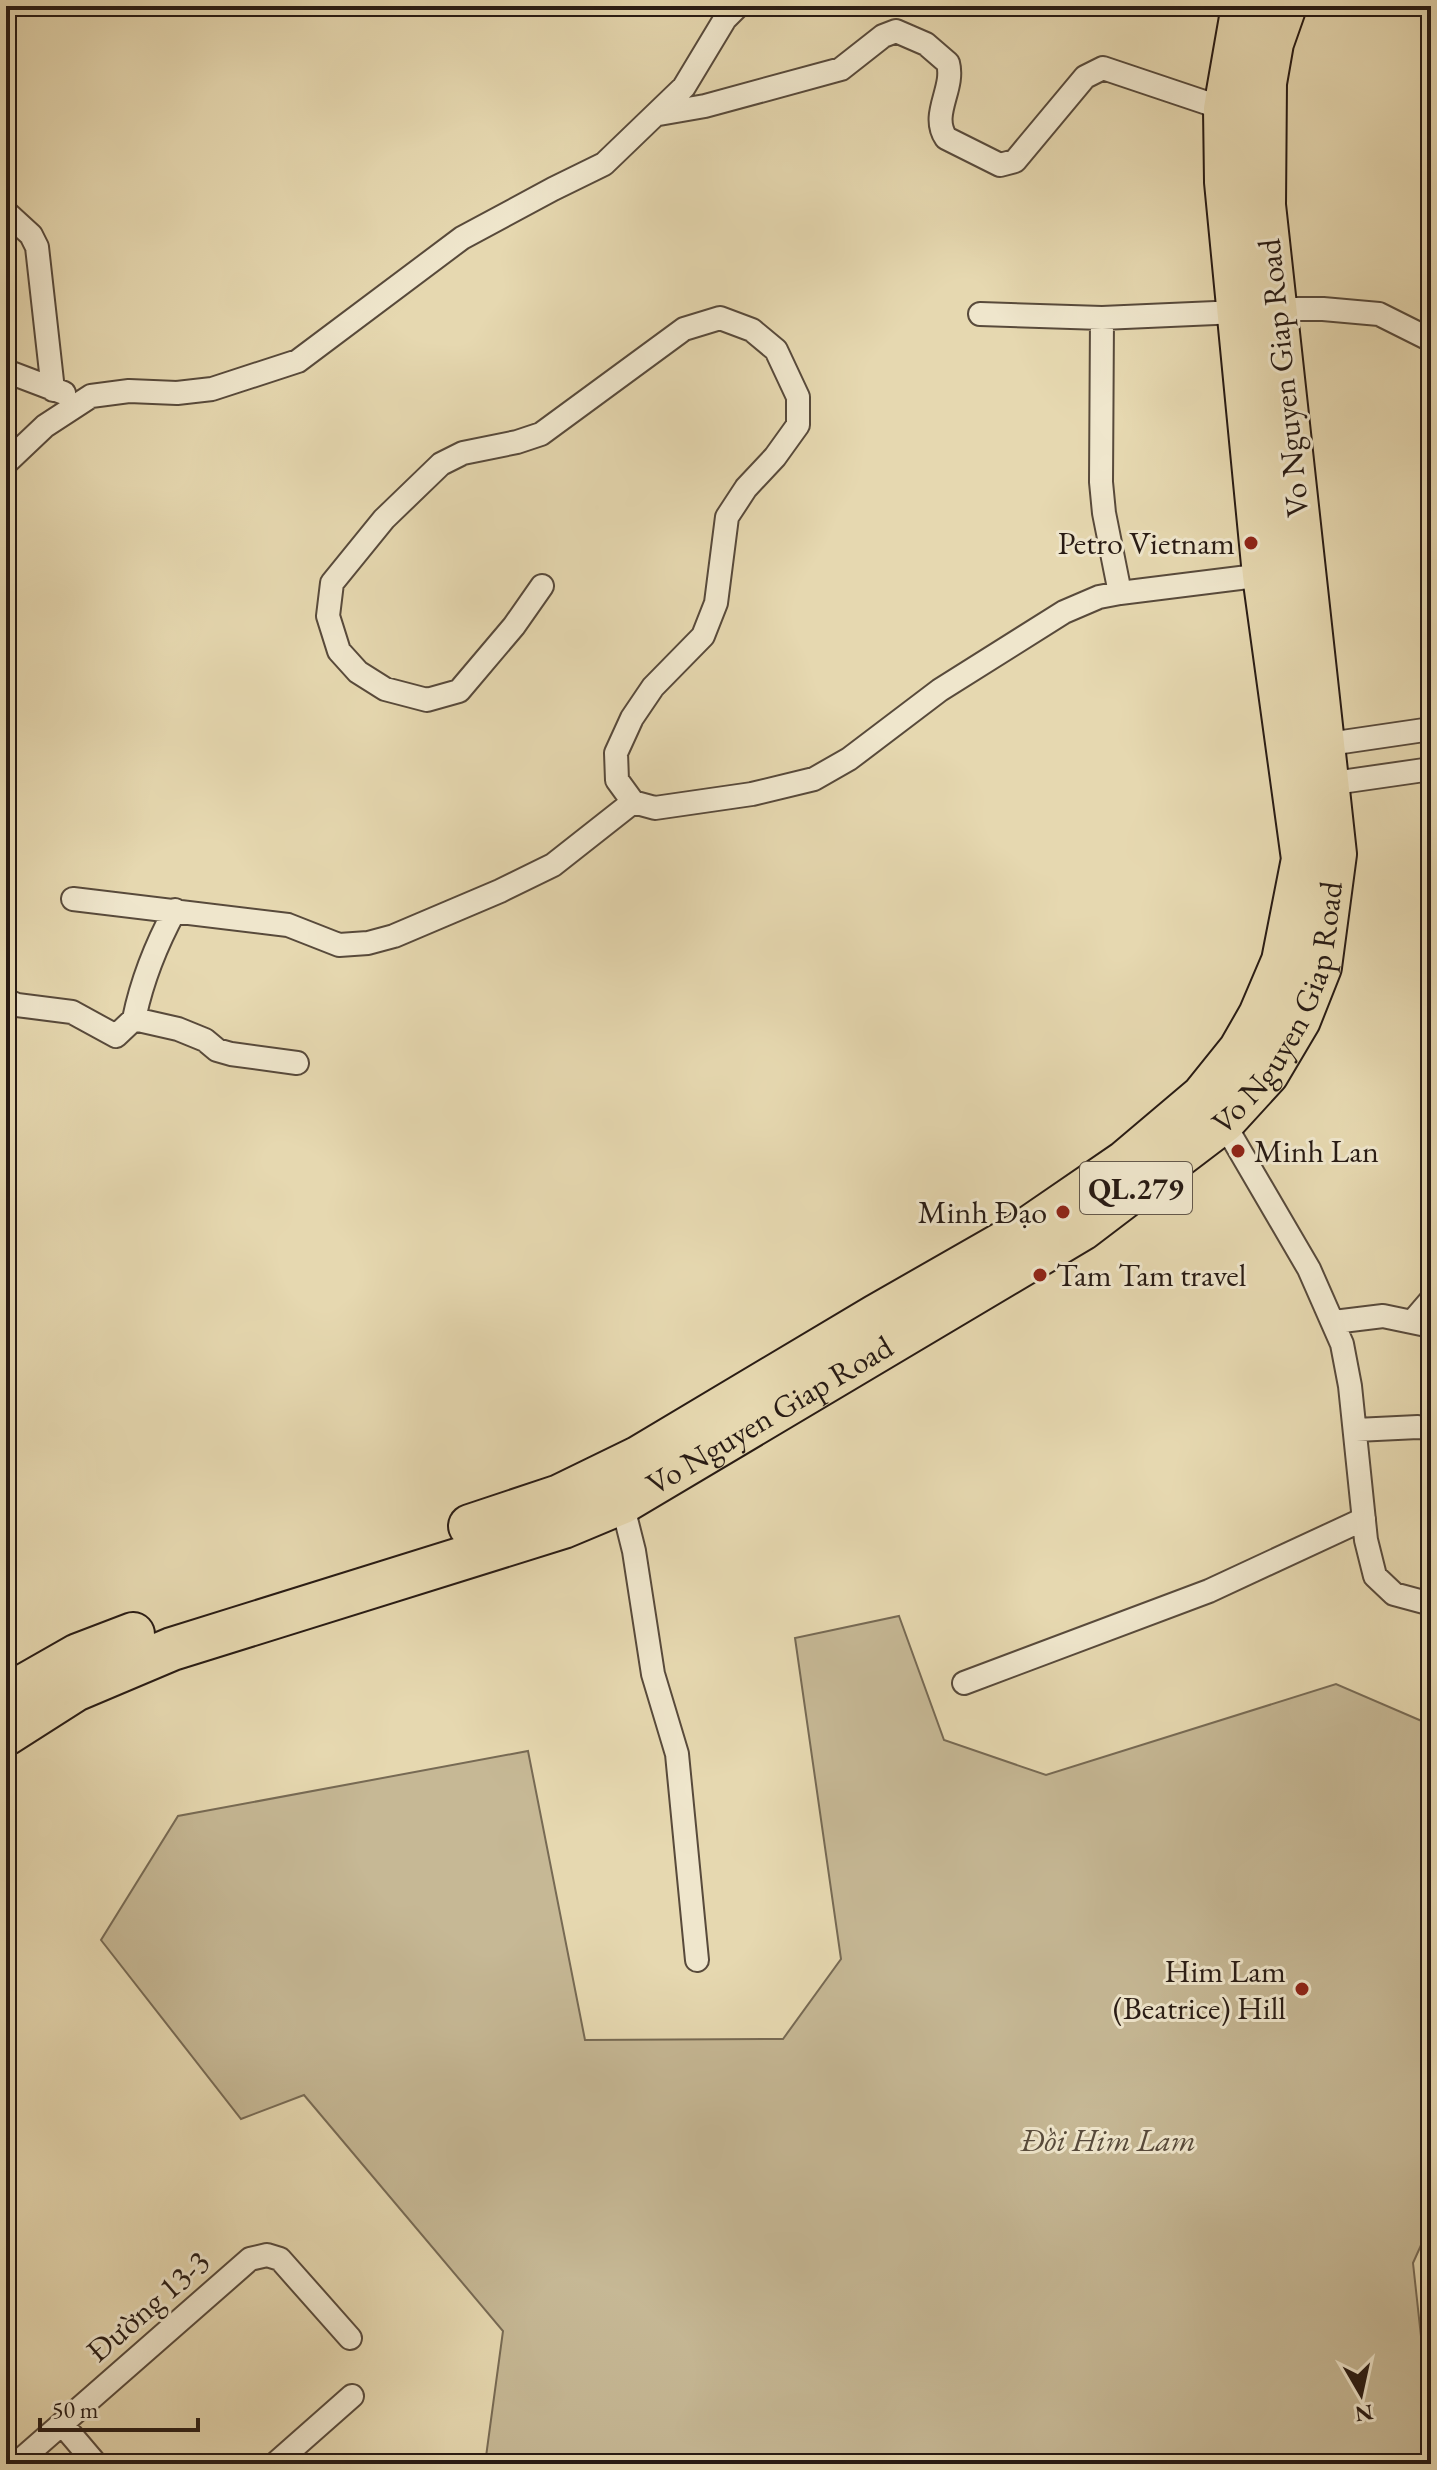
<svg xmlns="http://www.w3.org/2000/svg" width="1437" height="2470" font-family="'EB Garamond',serif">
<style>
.green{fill:#c6b895;stroke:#776a54;stroke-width:2}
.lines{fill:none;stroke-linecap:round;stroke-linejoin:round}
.street-casing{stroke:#584a3b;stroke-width:26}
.highway-casing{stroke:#281b14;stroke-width:46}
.street{stroke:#efe6cc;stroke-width:22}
.highway{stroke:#e6d8b0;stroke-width:42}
.poi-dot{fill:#8f2418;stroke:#efe6cc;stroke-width:3}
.labels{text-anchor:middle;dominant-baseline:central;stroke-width:6;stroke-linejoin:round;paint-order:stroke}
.shield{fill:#efe6cc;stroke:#64584b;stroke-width:2}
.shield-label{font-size:30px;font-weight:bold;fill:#281b14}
.street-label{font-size:32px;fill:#281b14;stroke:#efe6cc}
.poi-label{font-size:32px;fill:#281b14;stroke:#efe6cc;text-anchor:end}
.park-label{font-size:32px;font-style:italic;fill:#574a3b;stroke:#efe6cc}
</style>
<rect width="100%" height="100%" fill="#e6d8b0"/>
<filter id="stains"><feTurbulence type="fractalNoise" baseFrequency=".0025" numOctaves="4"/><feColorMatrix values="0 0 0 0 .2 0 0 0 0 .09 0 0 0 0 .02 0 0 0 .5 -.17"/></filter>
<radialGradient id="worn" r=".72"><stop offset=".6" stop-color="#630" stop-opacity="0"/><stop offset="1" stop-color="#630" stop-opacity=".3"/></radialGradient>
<path class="green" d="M899,1616L944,1740L1046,1775L1336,1684L1431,1725V2223L1413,2263L1431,2428V2464H485L503,2331L304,2095L241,2119L101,1940L178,1816L528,1751L585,2040L783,2039L841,1959L795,1638Z"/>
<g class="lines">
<g class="street-casing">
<path id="street" d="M659,114L705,106L841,69L883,36L896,31L926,44L948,63C955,89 930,114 946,138L1000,165L1015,161L1085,77L1103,68L1225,109
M7,213L31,235L37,247L53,390
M1276,309H1323L1379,314L1431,340
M980,314L1102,318L1238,312
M1102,318L1101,482L1104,513L1120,593
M6,371L64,393
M6,463L45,426L91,396L129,391L177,393L212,389L298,361L462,238L553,189L604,164L684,87L725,19L738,6
M542,586L514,626L459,691L427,700L385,689L358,672L339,651L328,616L332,583L384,519L441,464L463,453L517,442L541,434L684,329L720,318L752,330L776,350L798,397V425L775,457L746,488L727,517L716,603L703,636L653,687L632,718L616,753L617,780L633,802L655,808L752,794L814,779L849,759L940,690L1064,612L1099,597L1120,593L1264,575
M1322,745L1431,729
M1327,784L1431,769
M73,899L288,925L339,945L368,943L394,936L500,891L553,865L633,802
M6,1000L17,1005L72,1012L116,1036L134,1019L178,1029L205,1040L217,1050L231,1054L297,1063
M134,1019C142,980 156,945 175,910
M1219,1115L1309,1269L1342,1344L1350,1386L1366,1540L1375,1576L1394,1594L1431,1604
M1413,1321L1431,1300
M1334,1322L1383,1316L1431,1326
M1356,1430L1418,1427L1431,1429
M620,1495L634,1551L653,1674L677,1754L697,1960
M964,1683L1209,1591L1364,1519
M62,2424L96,2464
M16,2464L250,2259L267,2255L280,2259L350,2338
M275,2464L352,2396"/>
</g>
<g class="highway-casing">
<g id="highway">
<path d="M470,1526L560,1496L638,1458L876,1316L1023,1232L1125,1162L1203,1096L1240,1050L1260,1015L1283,961L1303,859L1264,575L1226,182L1225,109L1243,6"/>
<path d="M6,1696L78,1655L133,1634"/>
<path id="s1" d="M6,1734L75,1690L172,1649L563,1527L623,1502L1082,1229L1224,1121L1267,1074L1299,1020L1320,967L1335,854L1264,205L1265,83L1272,43L1285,6"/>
</g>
</g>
<use href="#street" class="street"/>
<use href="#highway" class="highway"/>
</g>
<g class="poi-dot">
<circle cx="1251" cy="543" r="8"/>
<circle cx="1238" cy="1151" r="8"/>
<circle cx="1063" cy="1212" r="8"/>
<circle cx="1040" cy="1275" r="8"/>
<circle cx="1302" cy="1989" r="8"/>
</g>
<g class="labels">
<rect class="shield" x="1080" y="1162" width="112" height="52" rx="6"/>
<g class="shield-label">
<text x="1136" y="1188">QL.279</text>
</g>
<g class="street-label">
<text transform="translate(1283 378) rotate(-96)">Vo Nguyen Giap Road</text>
<text stroke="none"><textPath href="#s1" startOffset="1504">Vo Nguyen Giap Road</textPath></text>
<text stroke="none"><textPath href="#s1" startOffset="832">Vo Nguyen Giap Road</textPath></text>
<text transform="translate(148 2306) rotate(-41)">Đường 13-3</text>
</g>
<g class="poi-label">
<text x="1235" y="543">Petro Vietnam</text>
<text x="1254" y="1151" text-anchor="start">Minh Lan</text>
<text x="1047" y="1212">Minh Đạo</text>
<text x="1056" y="1275" text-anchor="start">Tam Tam travel</text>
<text x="1286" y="1971">Him Lam<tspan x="1286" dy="37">(Beatrice) Hill</tspan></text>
</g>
<g class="park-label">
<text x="1108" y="2140">Đồi Him Lam</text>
</g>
</g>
<rect width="1437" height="2470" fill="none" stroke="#e6d8b0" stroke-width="32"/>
<rect x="8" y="8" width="1421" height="2454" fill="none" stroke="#281b14" stroke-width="4"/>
<rect x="16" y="16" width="1405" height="2438" fill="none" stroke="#281b14" stroke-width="2"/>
<g transform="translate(1361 2394) rotate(171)" stroke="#efe6cc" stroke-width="6" paint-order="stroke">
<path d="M0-6L14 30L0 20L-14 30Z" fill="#281b14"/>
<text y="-12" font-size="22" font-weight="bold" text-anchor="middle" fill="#281b14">N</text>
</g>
<path d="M40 2418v12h158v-12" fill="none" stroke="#281b14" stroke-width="4"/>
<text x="52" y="2418" font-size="24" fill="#281b14" stroke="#efe6cc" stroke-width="6" paint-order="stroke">50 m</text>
<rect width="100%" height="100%" filter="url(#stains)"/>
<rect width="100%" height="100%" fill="url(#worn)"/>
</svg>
